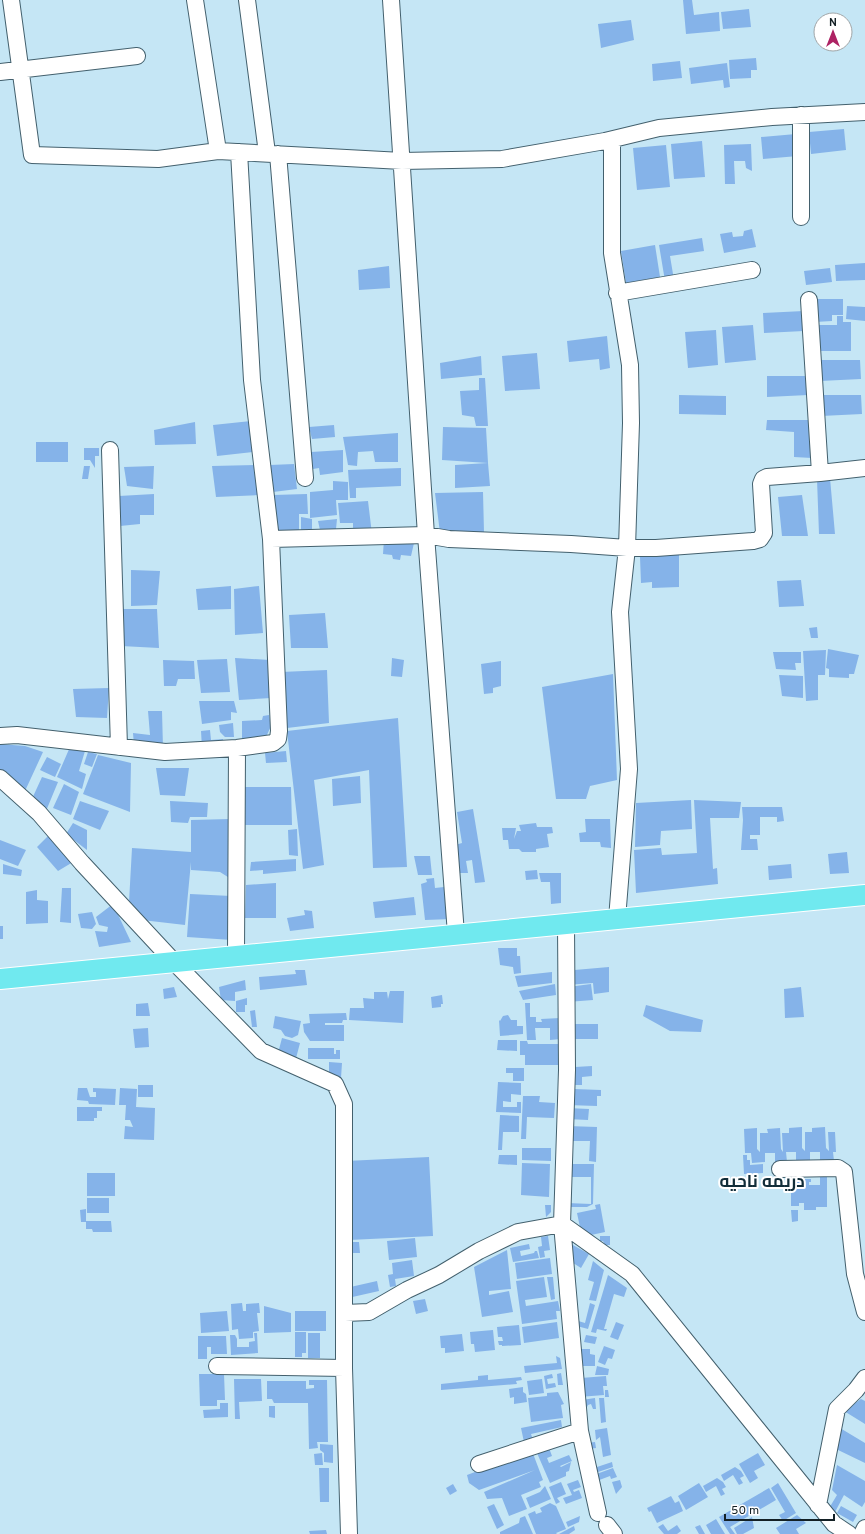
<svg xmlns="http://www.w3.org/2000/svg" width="865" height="1534" font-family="Overpass,Cairo,sans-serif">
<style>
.building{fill:#85b3e9}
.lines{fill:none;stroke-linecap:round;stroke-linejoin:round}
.minor-casing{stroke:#43606d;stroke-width:18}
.major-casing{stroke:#fff;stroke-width:22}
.minor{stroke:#fff;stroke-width:16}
.major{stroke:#70e9ef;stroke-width:20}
.labels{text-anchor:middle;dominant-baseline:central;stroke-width:4;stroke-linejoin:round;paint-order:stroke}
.district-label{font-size:17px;font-weight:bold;fill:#112d39;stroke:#fff}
</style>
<rect width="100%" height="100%" fill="#c5e6f5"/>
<path class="building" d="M683,0H692L694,15L719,12L720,31L686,34Z
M749,9L751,27L723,29L721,12Z
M631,20L634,40L601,48L598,24Z
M756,58L757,70H751V78L730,79L729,60Z
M680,61L682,78L653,81L652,64Z
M727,63L730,87L724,88L723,80L691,84L689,68Z
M844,129L846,150L811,154L809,132Z
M796,134L798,156L763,159L761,137Z
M702,141L705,177L674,179L671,144Z
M751,144L752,171L746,168L745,161H734L735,184H725L724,145Z
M666,145L670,187L637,190L633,148Z
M752,229L756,247L724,253L720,234L732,232L733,237L743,236L744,231Z
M702,238L704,251L670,256L674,280L665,281L659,245Z
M655,245L660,277L626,283L621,251Z
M865,263V280L836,281L835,265Z
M389,266L390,288L359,290L358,270Z
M830,268L832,282L806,285L804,271Z
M815,299H843V315H832V321L815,322Z
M847,306L865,307V321L846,319Z
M804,311V331L764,333L763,313Z
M837,316H843V322H851V351H817V325H837Z
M753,325L756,360L725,363L722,327Z
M716,330L718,365L688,368L685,332Z
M607,336L610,368L600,370L599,359L569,362L567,341Z
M537,353L540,389L505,391L502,356Z
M481,356L482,375L441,379L440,363Z
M819,360H860L861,379L820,381Z
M767,376H807L808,395L767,397Z
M479,378H485L488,426H476L474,417L462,415L460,391L479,390Z
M679,395L726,396V415L679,414Z
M820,395H861L862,414L821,416Z
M767,420H810L812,458L794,457V432L766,430Z
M251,421L253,452L217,456L213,425Z
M195,422L196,444L155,445L154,430Z
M334,425L335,437L312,439L309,427Z
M443,427L486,428L488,463L442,460Z
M398,433V462H375L373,451L358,452L357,466L348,465L343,437Z
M36,442H68V462H36Z
M84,448H99V456H95V468L90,460H84Z
M343,450V472L320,475L319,468L313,469L311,452Z
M488,463L490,486L455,488V465Z
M294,464L297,489L273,492L270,465Z
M255,465L259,495L216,497L212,466Z
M84,466H90L88,479H82Z
M154,466L153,489L127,486L124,467Z
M401,468V486L356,488V498H350L348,470Z
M830,478L835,534H819L817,479Z
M333,481L348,482V500H336L337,515L310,518V492L333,490Z
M483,492L484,532L440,533L435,493Z
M154,494V515H140V524L120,526L119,496Z
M307,494L308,514H299V536H279L273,495Z
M802,495L808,536H782L778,497Z
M368,501L372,534L353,533V523H340L338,503Z
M301,517L312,519V537H301Z
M337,519L336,529L320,530L318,521Z
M384,539L414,543L411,556L401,555L400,560L393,559L392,555L383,554Z
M679,554V587L652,588V582L641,583L640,557Z
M131,570L160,571L157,605L131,606Z
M801,580L804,606L779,607L777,581Z
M231,586V609L198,610L196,589Z
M259,586L263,633L235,635L234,589Z
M123,609H157L159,648L121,646Z
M325,613L328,648H291L289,615Z
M817,627L818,638H811L809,628Z
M828,649L859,655L854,674H849V678L829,677V669L826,668Z
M826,650L825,675H818V700L806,701L803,651Z
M773,652H801V663H795L796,670L776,669Z
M235,658L270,660L271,698L239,700Z
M392,658L404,660L402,677L391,676Z
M227,659L230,692L201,693L197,660Z
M163,660L194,661L195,679H178L176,686H164Z
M501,661V686L493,688V693L484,694L481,664Z
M327,670L329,723L287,728L281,672Z
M613,674L617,780L590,786L586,799H556L542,687Z
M779,675L803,676V698L782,696Z
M109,688L107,718L76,717L73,689Z
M199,701H234L237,713L231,712V720L202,724Z
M148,711H162L163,748L134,745L133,733L150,735Z
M269,715L271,726L266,737L242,742V721L262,720L263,716Z
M398,718L407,867L373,868L369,770L314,780L324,865L303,869L287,731Z
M233,723L234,737H225L220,732L219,725Z
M210,730L211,740L223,739L224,743L202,748L201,731Z
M0,744L25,746L43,752L25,791L0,771Z
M70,747L85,751L79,771L86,774L82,789L57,777Z
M286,751L287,762L266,763L265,753Z
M88,752L97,754L92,767L84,764Z
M98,755L131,763L130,812L83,794Z
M47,757L61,764L55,777L40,770Z
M156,768H189L185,796L160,795Z
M360,776L361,803L333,806L332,779Z
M42,777L58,782L46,811L31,801Z
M64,784L79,792L71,815L53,808Z
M245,787H291L292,825H245Z
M691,800L692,829L661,831L660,845L635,847L636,803Z
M694,800L741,802L739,818H710L713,869L717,868L718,884L636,893L634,850L661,848L662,855L697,853Z
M80,801L109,811L100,830L73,819Z
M170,801L208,803L207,817H190L188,823L171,822Z
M742,807H782L784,821L777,822V817H760V835H750V839H757L758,850H741L743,820Z
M473,809L485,882L475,883L472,860L466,861L468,873H460L455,845L462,843L457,812Z
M230,819L231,879L220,872L191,870V862L185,925L142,920L129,902L132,848L191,852V820Z
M585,819H610L611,848L601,847L600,842H580L579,833L586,832Z
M73,823L87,830V850L66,834Z
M536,823L537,827H552L553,833L547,834L549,847L536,849V852H522L519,849H509L508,840H503L502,828H516L514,839L517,831H521L519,825Z
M297,829L298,856L289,855L288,830Z
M48,836L73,862L58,871L37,847Z
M0,840L26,850L18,866L0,859Z
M847,852L849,873L830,874L828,854Z
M414,856H430L432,875H418Z
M296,859V871L263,874V870L250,871L251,862Z
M3,864L22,870L21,876L3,874Z
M791,864L792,878L769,880L768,866Z
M537,870L538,879L526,880L525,871Z
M539,873H561V903L551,904L550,882H541Z
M434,878L435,888L444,887L451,919L425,920L421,884L427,882L426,879Z
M276,883V918H245L246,885Z
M62,888H71V923L60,922Z
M37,890V900L48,901V923L26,924V892Z
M190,894L231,896L232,940L187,937Z
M414,897L416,915L375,918L373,902Z
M113,904L131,942L99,947L95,931L107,932L108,927L99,925L96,917Z
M304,910L312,911L314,928L290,931L287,918L305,915Z
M92,912L96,924L92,929L81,928L78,914Z
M0,926H3V939H0Z
M498,948H517V956H520L521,973L514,974L513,967L500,965Z
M609,967V992L594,994L593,983L567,985L563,971Z
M295,970H305L307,985L260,990L259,977L296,974Z
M552,972V983L518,987L515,976Z
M245,980L246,990L235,992V1001L221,1000L219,987Z
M555,984L556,995L523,1000L519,991Z
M591,984L593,1000L567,1002L568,987Z
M174,987L177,997L164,999L163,989Z
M801,987L804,1017L785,1018L784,989Z
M390,991H404L403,1023L349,1020L350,1008H364L363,998L374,999V992H387L388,999Z
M442,995L443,1004H441V1007L432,1008L431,997Z
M247,998V1005H245V1012H236V1001Z
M148,1003L150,1016H136V1004Z
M525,1003H530V1017H536V1022H542L541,1019L560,1018L561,1039L550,1040V1028H535L536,1040H527Z
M646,1005L703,1020L701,1032L670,1031L643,1016Z
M255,1010L257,1027H252L250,1011Z
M346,1013L347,1020H343L342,1023H325V1025H344V1041H310L304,1032L303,1024L310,1023L309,1014Z
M508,1015L511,1020H517V1026H523V1034L500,1036L499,1020L500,1021L503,1016Z
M275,1016L301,1021L298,1035L292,1038L285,1036L281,1030L273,1028Z
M570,1024H598V1039H570Z
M148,1028L149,1047L135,1048L133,1029Z
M282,1038L300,1043L295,1062L277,1057Z
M498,1040H517V1051L497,1050Z
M520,1041H527L528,1044H558V1065H525V1055H520Z
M308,1048H334V1054H336V1050H340V1059H308Z
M329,1062L342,1063L341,1078L338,1082L329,1079Z
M592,1066V1076L582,1077V1085H571L567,1071H575V1067Z
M506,1068H524V1081H513V1073H506Z
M498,1082L521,1083V1095L511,1094V1102L503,1101V1107H517V1102H521V1113L496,1112Z
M138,1085H153V1097H138Z
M78,1088H87L90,1097H96V1092H93V1088L116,1089L115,1105L89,1104L88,1101L77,1100Z
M120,1088L137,1089L136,1107L155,1108L154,1140L124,1139L125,1126L133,1127L130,1120H125L126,1105H119Z
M574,1089L601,1090V1096H597V1106L567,1105Z
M523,1096H540L539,1102L555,1103L554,1118L527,1117L526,1139H521Z
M77,1107H102V1111H97V1118H94V1121H77Z
M567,1108L589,1109L588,1120L567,1119Z
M500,1115L519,1116V1132H503L502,1150H498Z
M567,1126L597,1127L596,1162L589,1161L590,1141H567Z
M802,1127V1148L805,1151V1132H812V1128L825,1127L826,1148L829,1151L828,1132H835L836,1152H833L834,1161H820V1152H810V1161L796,1162V1152H786L787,1162H775V1153H765V1162L752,1163L751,1153H745L744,1129L757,1128V1149L760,1152V1133H768L767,1129L780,1128L781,1149L783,1152L782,1133H789V1128Z
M522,1148H551V1161L522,1160Z
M499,1155H517V1165L498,1164Z
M743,1155H747V1160H750V1165L763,1164V1173L744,1174Z
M429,1157L433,1236L349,1240L346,1161Z
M522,1163L550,1164L549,1197L521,1195Z
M567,1164H594L593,1204L587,1207H567V1203L591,1204V1177H566Z
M87,1173H115V1196H87Z
M820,1177H827V1207H816V1210H804V1203H799V1206H791V1179H811V1182H809V1185H820Z
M87,1198H109V1213H87Z
M600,1204L605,1232L582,1237L577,1213L596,1209L595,1205Z
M545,1205H551V1212L546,1217Z
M86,1209V1221H111L112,1232H93L92,1229H86V1222H81L80,1210Z
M791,1210H798V1221L792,1222Z
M548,1236L550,1250L544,1251L545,1257L540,1258L538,1247L542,1246L541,1237Z
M600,1236H610V1245H605L603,1241H600Z
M415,1238L417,1257L389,1260L387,1241Z
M564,1240L589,1254L581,1268L570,1261Z
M346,1242H359L360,1253H347Z
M529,1244L530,1249L520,1251L521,1256L534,1253L535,1251H537L539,1258L513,1262L510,1248Z
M507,1250L511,1289L489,1291V1295L509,1291L513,1312L482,1317L474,1267Z
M550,1258L552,1274L517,1279L515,1263Z
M412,1260L414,1276L395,1279L396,1286L390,1287L388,1275L393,1274L392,1263Z
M593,1261L604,1270L596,1301L589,1300L594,1282L588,1280Z
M608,1275L627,1288L624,1297L614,1294L604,1329H607L606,1331L597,1329L596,1333L591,1332Z
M544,1277L547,1297L525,1300L526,1306L558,1301L560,1311H556L557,1319L522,1324L516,1281Z
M547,1277H553L555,1299L551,1300Z
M377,1281L379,1291L348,1298L346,1288Z
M425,1299L428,1311L416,1314L413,1301Z
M242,1303L243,1311H246V1304L259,1303L260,1313H257L259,1331L253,1332V1338L239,1339L238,1329L232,1330L231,1304Z
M590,1303L595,1305L588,1329L573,1325L575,1320L585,1323Z
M264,1306L291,1313V1332L264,1333Z
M227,1311L229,1331L201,1333L200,1313Z
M295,1311H326V1331H295Z
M557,1322L559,1338L524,1343L522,1327Z
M616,1322L624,1325L618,1340L610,1337Z
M519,1325L521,1345L502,1346V1345H499L498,1341H503L502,1337H498L497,1327Z
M493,1330L495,1350L475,1352L474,1344H471L470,1332Z
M295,1332H306V1353H302V1357H295Z
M254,1333H257L258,1353L231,1355L230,1335H235L237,1339V1347H249V1342L255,1341Z
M308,1333H320V1358H308Z
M462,1334L464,1351L445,1353V1348H441L440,1336Z
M586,1335L597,1337L595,1344L584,1342Z
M198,1336H226L227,1354H211V1347H207V1359H198Z
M604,1346L615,1350L612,1359L608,1358L605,1365L598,1362Z
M576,1349H590V1354L595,1355V1366H577Z
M556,1356L560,1358L562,1369L525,1373L524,1366L557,1363Z
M597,1366L609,1369L608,1375H595Z
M561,1373L563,1385H558L557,1374Z
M199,1374H224L225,1400H217V1406H200Z
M552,1374L553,1378L547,1379L548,1384L555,1383L556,1387L546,1389L544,1376Z
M488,1375V1380L521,1377L522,1380L516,1381L517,1384L441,1390V1384L478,1380V1376Z
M606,1376L607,1386H603L604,1395L579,1397L581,1378Z
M234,1379H261L262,1401L239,1402L240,1419H235Z
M542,1379L544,1393L529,1395L527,1381Z
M309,1380H327L328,1442H317L318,1448L309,1449L308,1403H274L272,1399H267V1381H306V1389L314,1388V1385H309Z
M523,1387V1392L526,1394L527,1402L514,1404V1397L510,1398L509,1389Z
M605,1390H608L609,1397H605Z
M558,1392L564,1404L561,1405L563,1418L531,1422L528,1398L547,1396V1393Z
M595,1398L596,1409H593L591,1404L588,1405L584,1413L582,1400Z
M599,1398H604L606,1422L601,1423Z
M861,1399L865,1401V1424L844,1411Z
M220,1403H228V1417L204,1418L203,1410L220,1409Z
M269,1406H275V1418L269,1417Z
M561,1420L562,1427L531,1434L533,1440L524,1442L521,1428Z
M607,1428L611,1455L603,1457L600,1437L596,1440L595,1430Z
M840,1428L865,1443V1463L836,1449Z
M595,1442L596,1448L588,1449L587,1443Z
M320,1444L333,1445V1463L324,1462V1453L320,1450Z
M549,1448L552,1456L547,1458L549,1463L569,1455L572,1461L560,1466L561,1467L571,1462L569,1471L566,1472V1476L550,1483L537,1453Z
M532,1451L543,1480L539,1482L541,1487L521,1495L527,1509L509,1516L502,1498L487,1499L484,1492L535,1470L479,1490L469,1483L467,1475Z
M322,1453L323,1465H315L314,1454Z
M758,1453L765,1465L754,1471L758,1478L750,1483L739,1464Z
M612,1462L613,1467L595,1473L594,1468Z
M837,1465L865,1481V1502L862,1507L844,1495L834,1514L828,1510L837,1495L832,1490Z
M735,1467L741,1471L744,1476L740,1478L743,1483L739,1485L733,1475L724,1481L721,1475Z
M319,1468H329V1502H320Z
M613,1468L617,1477L611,1479L610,1476L594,1482L591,1476Z
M717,1478L723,1482L726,1487L722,1489L725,1494L721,1496L716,1486L706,1492L703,1486Z
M578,1480L581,1487L573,1490L574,1492L579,1490L582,1498L566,1504L563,1498L572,1495L567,1484Z
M620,1480L622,1487L616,1494L612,1482Z
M561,1482L566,1494L557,1498L560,1502L556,1504L549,1487Z
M699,1483L708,1497L686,1510L678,1496Z
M778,1483L796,1513L783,1521L779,1515L785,1512L771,1488Z
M453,1484L457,1491L450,1495L446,1488Z
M545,1486L551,1499L530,1508L526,1498L540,1492Z
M769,1488L776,1500L730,1527L735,1534H730L719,1517Z
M671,1496L675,1503L679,1501L683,1511L657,1523L651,1511L649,1512L647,1508Z
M550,1503L556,1506L566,1529L556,1533L557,1534H536L528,1514L535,1511L536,1514L542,1512L540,1508Z
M494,1504L504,1525L497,1529L487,1507Z
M841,1506L857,1515L853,1522L837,1513Z
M797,1515L806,1523L796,1529L799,1534H780L776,1528Z
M525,1516L533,1534H500V1532L519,1523L520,1518Z
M580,1516L579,1522L568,1527L566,1522Z
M752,1517L754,1528L743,1534H737L734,1528Z
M716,1519L725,1534H711L706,1525Z
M663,1524L668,1531L677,1525L681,1531L677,1534H664L658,1527Z
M700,1525L705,1534H699L695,1527Z
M574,1526L575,1530L569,1534H559Z
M326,1530L327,1534H310L309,1531Z"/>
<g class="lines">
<g class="minor-casing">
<path id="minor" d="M11,0L32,155L158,159L218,151L402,161L502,159L605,141L659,128L772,117L865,112
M195,0L218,151
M247,0L267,153
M391,0L426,535L456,934
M0,72L137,56
M612,140V253L630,365L631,423L627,548L620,612L629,769L617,919
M278,154L305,478
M801,217V115
M617,293L752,270
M809,300L820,473
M110,450L119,747
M271,539L426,535L449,539L571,544L627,548H656L753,541L760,539L764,533L761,484L763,479L767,477L820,473L865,468
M0,736L17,735L165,752L237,748L273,743L278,739L279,731L271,539L252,380L239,152
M0,778L39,813L82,863L174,962L261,1051L335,1084L344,1104V1368L349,1534
M566,924L567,1070L562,1224L580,1431L598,1513
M236,956L237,748
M780,1169L838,1168L844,1172L855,1274L865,1312
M345,1313L369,1312L407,1290L439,1275L479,1251L518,1232L562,1224L632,1274L834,1524L849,1534
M217,1366L344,1368
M479,1464L580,1431
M818,1505L837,1409L856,1390L865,1378
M607,1525L614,1534
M862,1534L865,1528"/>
</g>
<g class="major-casing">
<path id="major" d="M0,979L865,895"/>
</g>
<use href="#minor" class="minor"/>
<use href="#major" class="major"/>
</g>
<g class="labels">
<g class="district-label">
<text x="762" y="1183">دریمه ناحیه</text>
</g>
</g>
<g transform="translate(833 32)"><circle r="19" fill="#ffffff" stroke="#a1a6a8"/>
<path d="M0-3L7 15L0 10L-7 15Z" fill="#ad2263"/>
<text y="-6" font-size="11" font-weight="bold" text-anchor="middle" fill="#132025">N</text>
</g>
<path d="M725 1514v6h109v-6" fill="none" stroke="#132025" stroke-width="2"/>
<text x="731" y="1514" font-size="12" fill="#132025" stroke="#ffffff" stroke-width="3" paint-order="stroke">50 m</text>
</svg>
